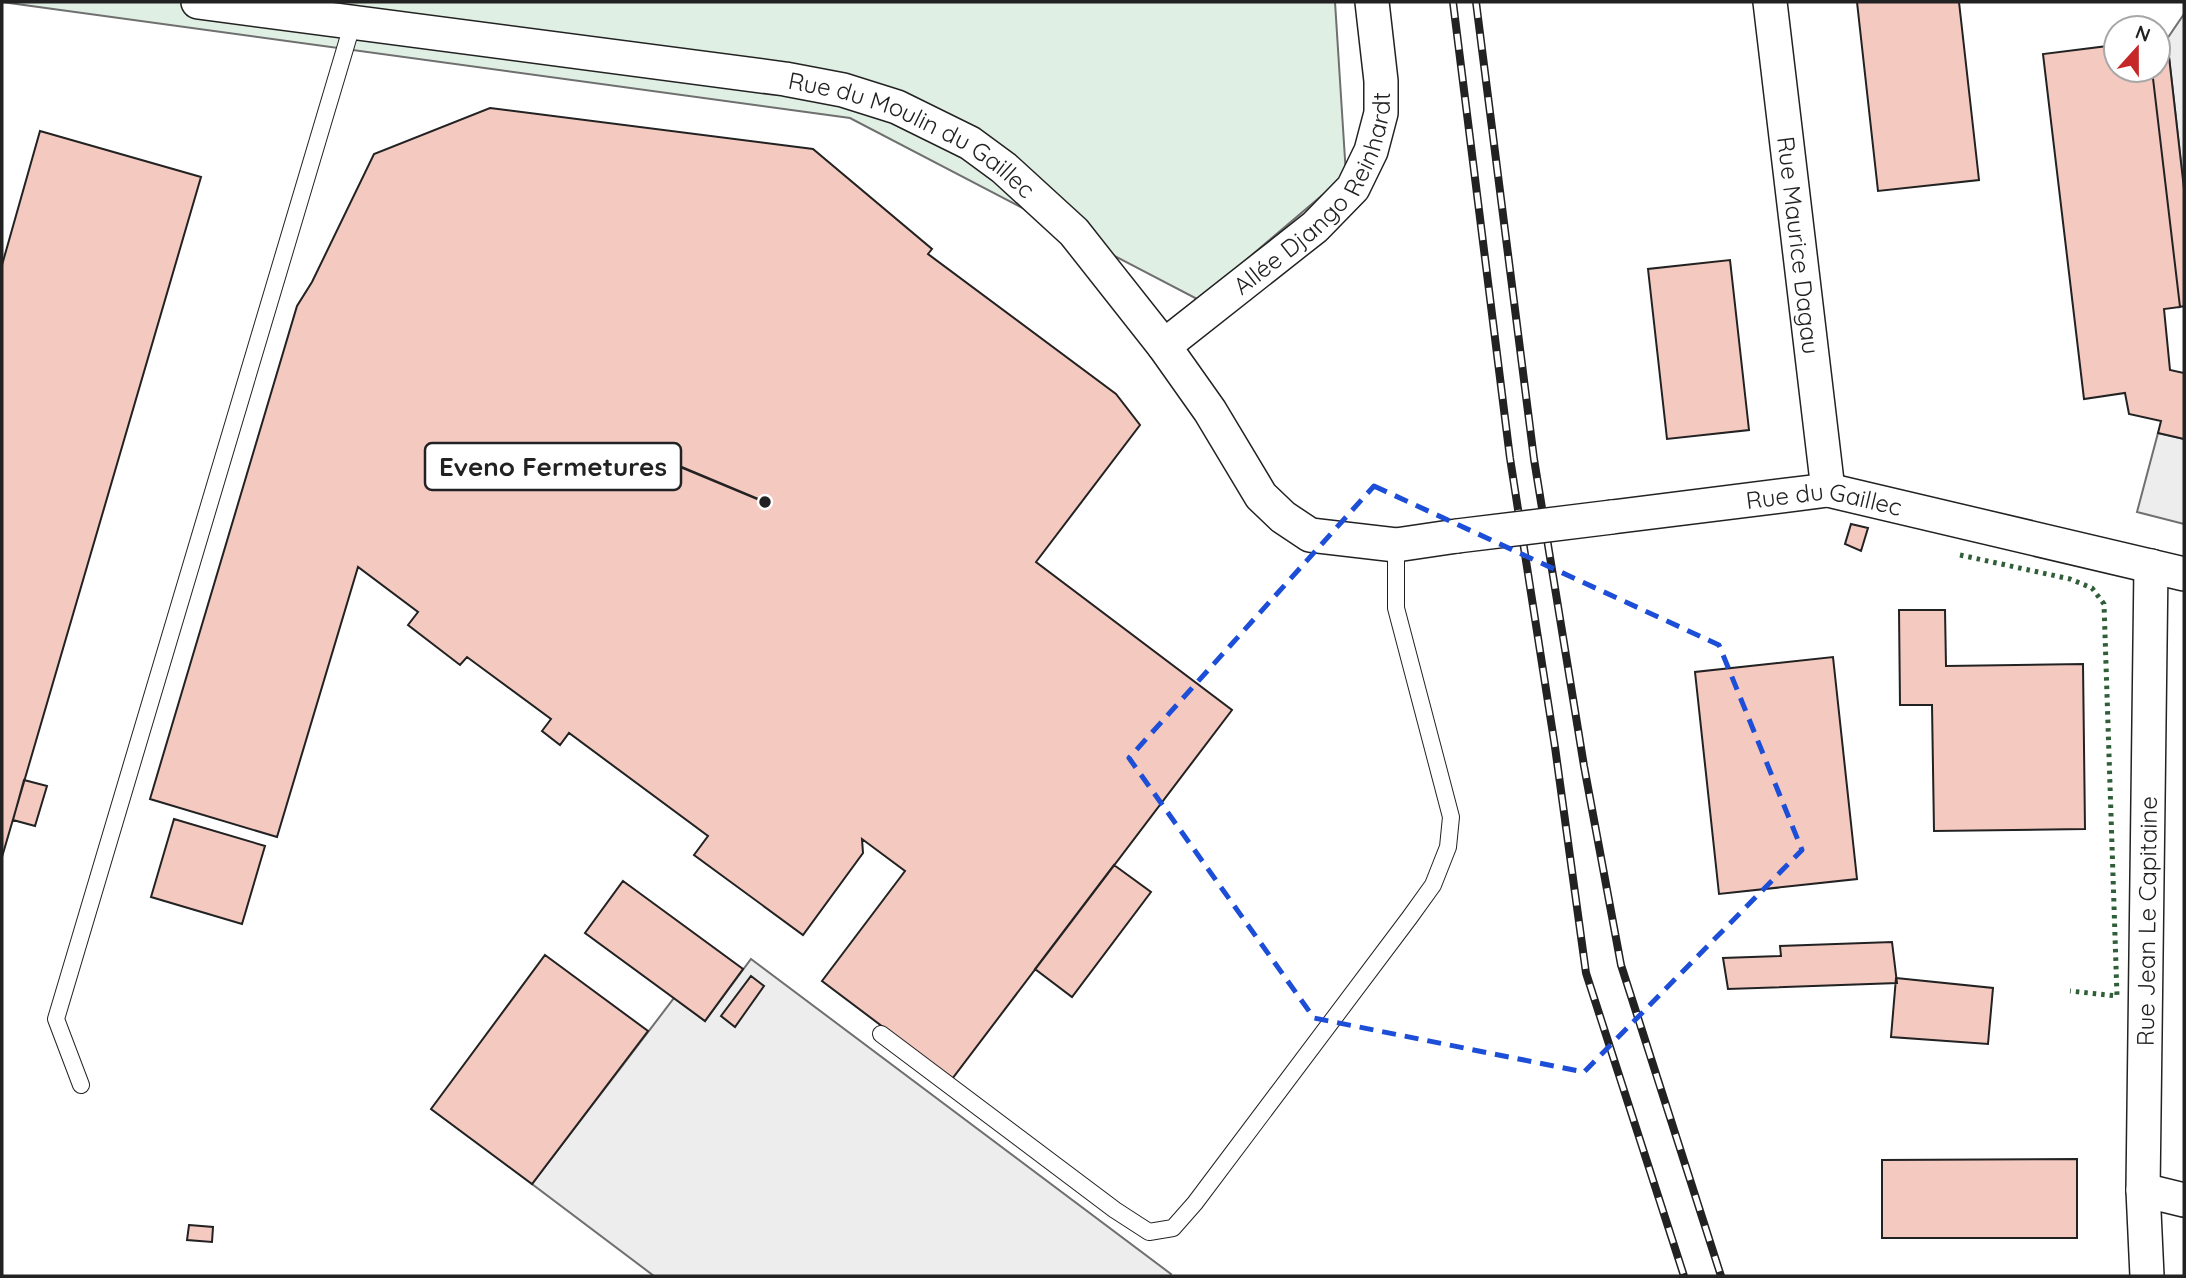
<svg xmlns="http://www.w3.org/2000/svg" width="2186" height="1278" font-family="Quicksand,sans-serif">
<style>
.green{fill:#e0efe3;stroke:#6f6f6f;stroke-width:2}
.parking{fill:#ededed;stroke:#6f6f6f;stroke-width:2}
.building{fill:#f3c9c0;stroke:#222;stroke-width:2}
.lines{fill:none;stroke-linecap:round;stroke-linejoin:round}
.lane-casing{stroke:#222;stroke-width:18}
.street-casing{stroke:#222;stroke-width:36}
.lane{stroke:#fff;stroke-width:16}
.street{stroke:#fff;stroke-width:33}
.rail-casing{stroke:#222;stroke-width:8}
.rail{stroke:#fff;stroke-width:5;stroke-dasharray:16;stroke-linecap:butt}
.street-bridge-casing{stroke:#222;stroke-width:36;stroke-linecap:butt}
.street-bridge{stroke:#fff;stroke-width:33}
.hedge{stroke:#2f5e38;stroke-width:5;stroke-dasharray:3.5 5;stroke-linecap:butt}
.marked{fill:none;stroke:#1d4ed8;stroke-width:5;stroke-dasharray:14 9;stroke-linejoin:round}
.labels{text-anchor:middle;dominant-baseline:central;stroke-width:5;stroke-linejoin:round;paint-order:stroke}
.street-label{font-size:24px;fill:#222;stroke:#fff}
.leader{fill:none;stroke:#222;stroke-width:2.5}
.callout-dot{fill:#222;stroke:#fff;stroke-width:2.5}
.callout{fill:#fff;stroke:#222;stroke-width:2.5}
.callout-label{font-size:26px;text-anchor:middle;font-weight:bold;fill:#222}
</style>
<rect width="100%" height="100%" fill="#fff"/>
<path class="green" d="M2,2H1335L1346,175L1199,300L850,118Z"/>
<path class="parking" d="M2184,14V189L2167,39Z
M2158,433L2184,439V524L2137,512Z
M751,959L1171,1274L1170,1276H654L532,1184L674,998L705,1021Z"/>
<path class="building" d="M1857,2H1959L1979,180L1878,191Z
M2167,39L2184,189V306L2180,307L2152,70H2158V40Z
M2116,45V70H2152L2180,307L2164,309L2170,370L2184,373V439L2158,433L2161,421L2129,414L2125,393L2084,399L2043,54Z
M490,108L813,149L932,249L928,254L1116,394L1140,425L1036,562L1232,710L952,1079L822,981L905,871L862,839L863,853L803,935L694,855L708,836L569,733L560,745L542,731L551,719L467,657L460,665L408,625L418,612L358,567L277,837L150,799L297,306L312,282L374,154Z
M40,131L201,177L2,857V265Z
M1730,260L1749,430L1667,439L1648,269Z
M1851,524L1868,528L1861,551L1845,544Z
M1899,610H1945L1946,666L2083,664L2085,829L1934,831L1932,705H1900Z
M1833,657L1857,879L1719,894L1695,672Z
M24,780L47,786L35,826L13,820Z
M174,819L265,846L242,924L151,897Z
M1114,865L1151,892L1072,997L1035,969Z
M623,881L743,969L705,1021L585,933Z
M1892,942L1897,983L1728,989L1723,958L1781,956L1780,946Z
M545,955L648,1031L532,1184L431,1109Z
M751,976L764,986L735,1027L721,1016Z
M1896,978L1993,988L1988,1044L1891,1037Z
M2077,1159V1238H1882V1160Z
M189,1225L213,1227L212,1242L187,1240Z"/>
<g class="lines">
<g class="lane-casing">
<path id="lane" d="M881,1034L1115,1210L1149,1232L1173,1228L1195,1203L1410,917L1433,885L1448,847L1451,817L1396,608V545
M81,1085L56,1019L353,22"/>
</g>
<g class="street-casing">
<g id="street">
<path id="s1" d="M198,2L785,79L843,90L897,107L970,143L1004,168L1074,232L1164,346L1210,411L1261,496L1283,517L1310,535L1396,545L1457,536"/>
<path id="s2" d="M1770,2L1828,490"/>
<path id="s3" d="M1164,346L1315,227L1353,188L1371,151L1381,113V81L1372,2"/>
<path id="s4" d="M1612,517L1828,490L2184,574"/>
<path d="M2143,1190L2184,1200"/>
<path id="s5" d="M2147,1276L2143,1190L2151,566"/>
</g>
</g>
<use href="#lane" class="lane"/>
<use href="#street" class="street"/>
<g class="rail-casing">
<path id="rail" d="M1453,2L1510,458L1555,747L1586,973L1684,1276
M1476,2L1534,459L1584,766L1621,965L1721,1276"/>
</g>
<use href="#rail" class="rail"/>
<g class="street-bridge-casing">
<path id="street-bridge" d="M1457,536L1612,517"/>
</g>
<use href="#street-bridge" class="street-bridge"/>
<path class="hedge" d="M1960,555L2070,579L2092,588L2104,604L2117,996L2070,991"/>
</g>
<path class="marked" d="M1374,486L1719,645L1802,850L1584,1072L1314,1018L1129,758Z"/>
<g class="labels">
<g class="street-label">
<text stroke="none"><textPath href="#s1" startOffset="732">Rue du Moulin du Gaillec</textPath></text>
<text stroke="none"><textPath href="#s3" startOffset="220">Allée Django Reinhardt</textPath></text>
<text stroke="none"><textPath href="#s2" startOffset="245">Rue Maurice Dagau</textPath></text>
<text stroke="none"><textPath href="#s4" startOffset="214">Rue du Gaillec</textPath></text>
<text stroke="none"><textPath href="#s5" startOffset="355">Rue Jean Le Capitaine</textPath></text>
</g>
</g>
<path class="leader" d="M765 502L681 467"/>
<circle class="callout-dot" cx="765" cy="502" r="7"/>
<rect class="callout" x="425" y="443" width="256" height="47" rx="7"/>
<g class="callout-label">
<text x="553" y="476">Eveno Fermetures</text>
</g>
<rect width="2186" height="1278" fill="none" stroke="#222222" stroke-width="7"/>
<g transform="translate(2137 49) rotate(21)"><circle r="33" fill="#ffffff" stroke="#a7a7a7" stroke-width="2"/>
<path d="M0-5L12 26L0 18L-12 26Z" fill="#c62828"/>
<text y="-10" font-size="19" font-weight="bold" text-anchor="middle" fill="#222222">N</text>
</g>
</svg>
